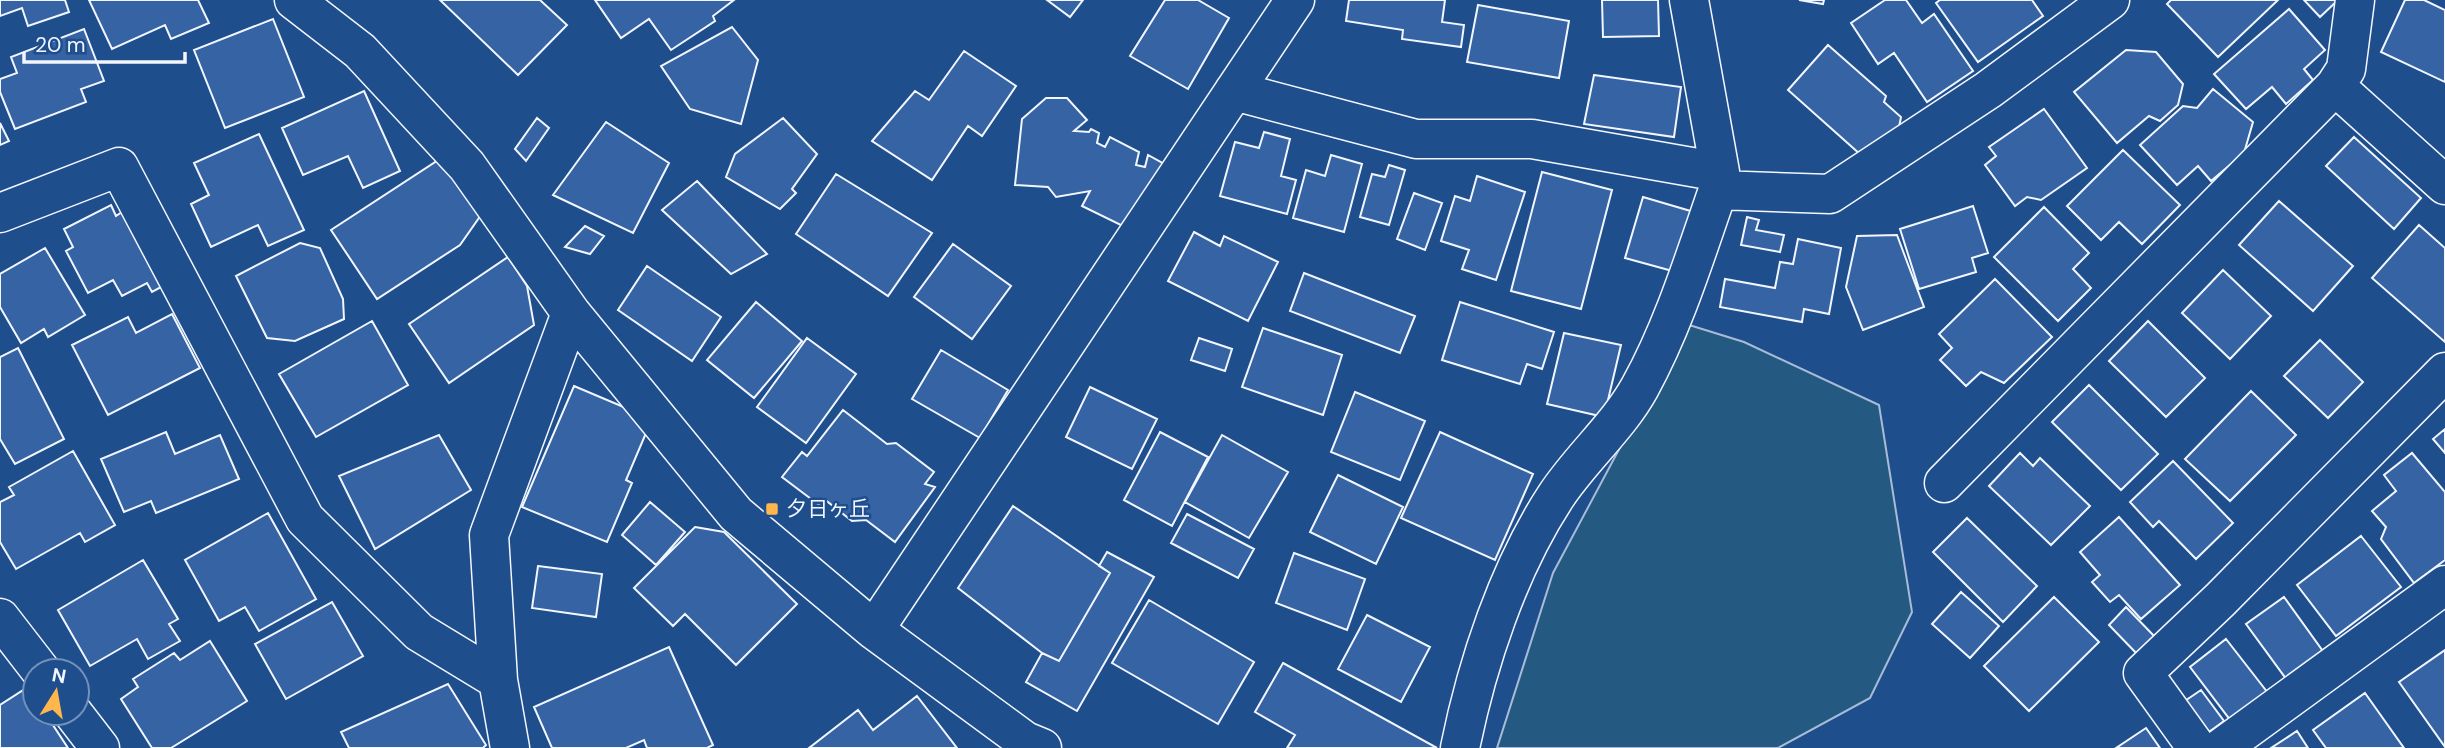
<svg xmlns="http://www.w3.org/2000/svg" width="2445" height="748" font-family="'DM Sans','Noto Sans JP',sans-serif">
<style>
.green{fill:#245a82;stroke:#a8bbd7;stroke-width:2}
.building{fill:#3563a3;stroke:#f2f6ff;stroke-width:2}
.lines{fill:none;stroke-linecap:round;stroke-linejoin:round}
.street-casing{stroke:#f2f6ff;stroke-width:41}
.street{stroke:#1f4e8c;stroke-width:38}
.poi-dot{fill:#ffb74d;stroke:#1f4e8c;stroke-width:2.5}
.labels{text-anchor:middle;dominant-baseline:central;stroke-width:5;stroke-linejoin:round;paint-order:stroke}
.poi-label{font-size:21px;fill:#f2f6ff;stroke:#1f4e8c;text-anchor:start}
</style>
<rect width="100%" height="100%" fill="#1f4e8c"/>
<path class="green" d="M1686,324L1744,342L1879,405L1912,612L1870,698L1778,748H1497L1553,573Z"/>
<path class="building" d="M0,0H65L69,12L28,26L22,8L0,16Z
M89,0H198L209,23L171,39L165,25L112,49Z
M440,0H540L567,25L518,75Z
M595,0H734L713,16L715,21L671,50L649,19L621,38Z
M1047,0H1083L1070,17Z
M1165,0H1198L1229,18L1188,89L1130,56Z
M1349,0H1445L1442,22L1464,25L1461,47L1402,39L1403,30L1346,21Z
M1602,0H1658L1659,36L1603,37Z
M1799,0H1824L1823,4Z
M1885,0H1906L1922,23L1934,14L1973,71L1927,102L1894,53L1878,64L1851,23Z
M1940,0H2032L2043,16L1978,62L1936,3Z
M2171,0H2278L2218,57L2167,4Z
M2304,0H2338L2320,17Z
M2405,0H2424L2445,10V82L2381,52Z
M1478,5L1569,21L1559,78L1467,62Z
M2289,9L2325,50L2304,69L2313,80L2286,104L2272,87L2246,109L2214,74Z
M273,19L304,97L225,128L194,50Z
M732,27L758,60L741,124L690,109L661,66Z
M84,29L104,81L81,89L86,102L15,129L0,92V79L17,73L11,57Z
M1828,45L1886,96L1884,102L1901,117L1898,132L1870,163L1788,90Z
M2126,50L2156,52L2183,84L2178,105L2160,121L2149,116L2117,143L2074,92Z
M964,51L1016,86L982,136L968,126L932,180L872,141L915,91L929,100Z
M1594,75L1681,87L1674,137L1584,124Z
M2213,89L2253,122L2244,153L2211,181L2198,166L2177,185L2140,145L2183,106L2197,108Z
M364,91L400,171L363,188L348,156L303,175L282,128Z
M1046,98H1067L1087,120L1074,131L1089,132L1091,129L1099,133L1097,143L1105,147L1110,137L1139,152L1136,165L1145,167L1148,155L1166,165L1133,231L1082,206L1090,191L1056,197L1048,187L1015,185L1022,119Z
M2044,109L2087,168L2041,200L2027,197L2015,206L1985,165L1996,156L1989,147Z
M537,118L549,128L526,161L515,149Z
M783,118L817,154L792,189L796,193L780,209L726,177L735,154Z
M606,122L669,163L633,233L553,195Z
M0,123L9,141L0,145Z
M1264,132L1290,139L1281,176L1296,180L1287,214L1220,196L1235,142L1259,148Z
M259,134L304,230L268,246L258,225L211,247L191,204L209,195L194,163Z
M2354,137L2421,198L2394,229L2326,166Z
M2123,150L2180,205L2142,244L2119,222L2101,240L2067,206Z
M1331,155L1362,164L1344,232L1293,218L1306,170L1325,176Z
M443,157L481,215L460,245L377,299L331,230Z
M1389,165L1405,170L1389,225L1360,217L1372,174L1385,177Z
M1542,172L1612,190L1581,309L1511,291Z
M836,174L932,233L888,296L796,234Z
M1477,176L1525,192L1496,280L1462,269L1469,250L1441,241L1455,196L1470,201Z
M697,181L767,254L731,274L662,210Z
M1414,193L1442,203L1425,250L1397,239Z
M1643,197L1694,212L1676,272L1625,258Z
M2279,201L2353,266L2313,311L2239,245Z
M111,205L116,216L122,212L163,286L152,292L147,283L122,296L113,280L88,293L66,251L73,247L64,229Z
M1973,206L1988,253L1972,258L1976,272L1919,289L1900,229Z
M2044,207L2089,253L2073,269L2091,288L2058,321L1994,257Z
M1747,217L1759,220L1756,230L1784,235L1780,252L1741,245Z
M2419,225L2445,248V342L2372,278Z
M585,226L604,236L590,254L565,247Z
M1194,232L1220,246L1224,236L1278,262L1248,321L1168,281Z
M1897,235L1924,307L1863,330L1846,287L1857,236Z
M1798,239L1841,248L1829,314L1804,309L1802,322L1720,307L1725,279L1775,288L1780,262L1793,264Z
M300,243L320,248L343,299L344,319L295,341L267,338L236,276Z
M953,244L1011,286L972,339L914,297Z
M45,248L85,315L48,337L44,329L21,343L0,307V274Z
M508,257L527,286L534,325L449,383L409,324Z
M647,266L721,317L692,361L618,310Z
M2223,270L2271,316L2230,359L2182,313Z
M1304,273L1415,316L1400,353L1290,311Z
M1995,279L2052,337L2004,383L1981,372L1966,386L1940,360L1952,348L1939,334Z
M756,302L802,341L754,398L707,360Z
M1460,302L1554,332L1542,369L1527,364L1520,384L1442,360Z
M172,314L200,368L108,415L72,345L128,317L136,333Z
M372,321L408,385L316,437L279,374Z
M2148,321L2205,378L2166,417L2109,361Z
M1263,328L1342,355L1323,415L1242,387Z
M1564,333L1621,345L1604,417L1547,404Z
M807,338L856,374L806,443L757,407Z
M1199,338L1232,349L1225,371L1191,360Z
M2320,340L2363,382L2328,418L2284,376Z
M18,348L64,439L15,464L0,439V357Z
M941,350L1008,390L980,438L912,399Z
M2089,385L2158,454L2121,490L2052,422Z
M574,386L652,419L626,480L632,483L607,542L522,507Z
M1090,387L1157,419L1132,469L1066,437Z
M2251,391L2296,435L2230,501L2185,459Z
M1355,392L1425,421L1400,480L1331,452Z
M843,410L887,444L896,443L934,472L925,484L935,487L895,542L866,520L852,521L824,499L819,505L782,477L802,452L807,456Z
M2445,429V453L2433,439Z
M166,432L175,454L220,435L239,479L156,513L151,501L124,512L101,459Z
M1160,432L1208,457L1172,526L1124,500Z
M1440,432L1533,474L1495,560L1401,518Z
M439,435L471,490L375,549L339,476Z
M1222,435L1288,472L1249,538L1185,502Z
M73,451L115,525L85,542L80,533L16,569L0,542V502L14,495L9,487Z
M2020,453L2033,466L2040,458L2090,506L2051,545L1989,486Z
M2412,453L2445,492V560L2414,583L2381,539L2386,527L2372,511L2396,491L2384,475Z
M2173,461L2233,523L2196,559L2159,521L2153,527L2130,502Z
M1338,475L1403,507L1376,564L1310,532Z
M650,502L685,532L656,565L622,535Z
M1013,506L1110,573L1059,661L1042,653L958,588Z
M268,513L316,599L259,631L245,607L219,621L185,560Z
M1187,514L1254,549L1238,578L1171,543Z
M2119,517L2180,585L2141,619L2119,595L2110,602L2092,582L2100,575L2080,552Z
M1967,518L2037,586L2003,622L1933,552Z
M695,527L724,532L797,604L736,665L685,614L673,626L634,588Z
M2361,536L2401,587L2336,636L2297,585Z
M1107,552L1154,577L1077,711L1026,682L1042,653L1059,661L1110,573L1099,566Z
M1294,553L1365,579L1347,630L1276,603Z
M143,560L178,619L169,624L180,641L148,659L137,639L90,666L58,610Z
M538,566L602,574L596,617L532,608Z
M1961,592L1999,626L1970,658L1932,624Z
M2054,597L2099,642L2029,711L1984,666Z
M2284,597L2330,661L2292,687L2246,624Z
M1149,600L1254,662L1218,724L1112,663Z
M332,602L363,656L286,699L255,644Z
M2126,607L2157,639L2139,656L2109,625Z
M1367,615L1430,647L1401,702L1338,669Z
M2226,639L2268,693L2231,721L2190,667Z
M210,641L247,701L171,748H152L121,699L138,687L133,679L174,653L180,660Z
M669,647L713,745L707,748H647L644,740L626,748H552L534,707Z
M2445,650V747L2399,682Z
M1283,663L1437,748H1287L1295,735L1255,712Z
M448,684L486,745L483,748H349L341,732Z
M28,687L35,698V713H45L68,748H0V705Z
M2201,690L2224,721L2202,737L2179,705Z
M2365,693L2404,748H2326L2313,730Z
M917,696L957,748H809L858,710L873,730Z
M2146,728L2160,748H2116Z
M2297,731L2308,748H2271Z"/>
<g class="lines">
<g class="street-casing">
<path id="street" d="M294,0L360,51L467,166L571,313L736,514L874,630L1025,741L1042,748
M2335,86L2445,185
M1234,91L1416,139H1532L1720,172
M1718,190L1830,194L1988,90L2110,0
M0,213L119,167L305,519L419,632L498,680
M1944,483L2335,86L2346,69L2355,0
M0,618L41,671
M874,630L1295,0
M73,713L100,748
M510,748L498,680L489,535L571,313
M1460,748C1477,664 1508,569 1556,496C1581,458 1618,427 1640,387C1674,325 1695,256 1718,190L1720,172L1689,0
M2197,748L2143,673L2220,600L2445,372
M2221,748L2445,585"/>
</g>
<use href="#street" class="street"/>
</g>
<rect class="poi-dot" x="765" y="502" width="14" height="14" rx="3.5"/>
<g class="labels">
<g class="poi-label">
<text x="786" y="509">夕日ヶ丘</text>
</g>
</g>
<g transform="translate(56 692) rotate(11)"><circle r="33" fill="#1f4e8c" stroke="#7391ba" stroke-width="2"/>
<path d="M0-5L12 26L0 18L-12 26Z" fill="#ffb74d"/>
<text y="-10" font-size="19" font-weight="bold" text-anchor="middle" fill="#f2f6ff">N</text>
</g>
<path d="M24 52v10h161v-10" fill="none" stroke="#f2f6ff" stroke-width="3.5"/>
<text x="35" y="52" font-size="21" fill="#f2f6ff" stroke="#1f4e8c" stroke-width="5" paint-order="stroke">20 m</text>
</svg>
